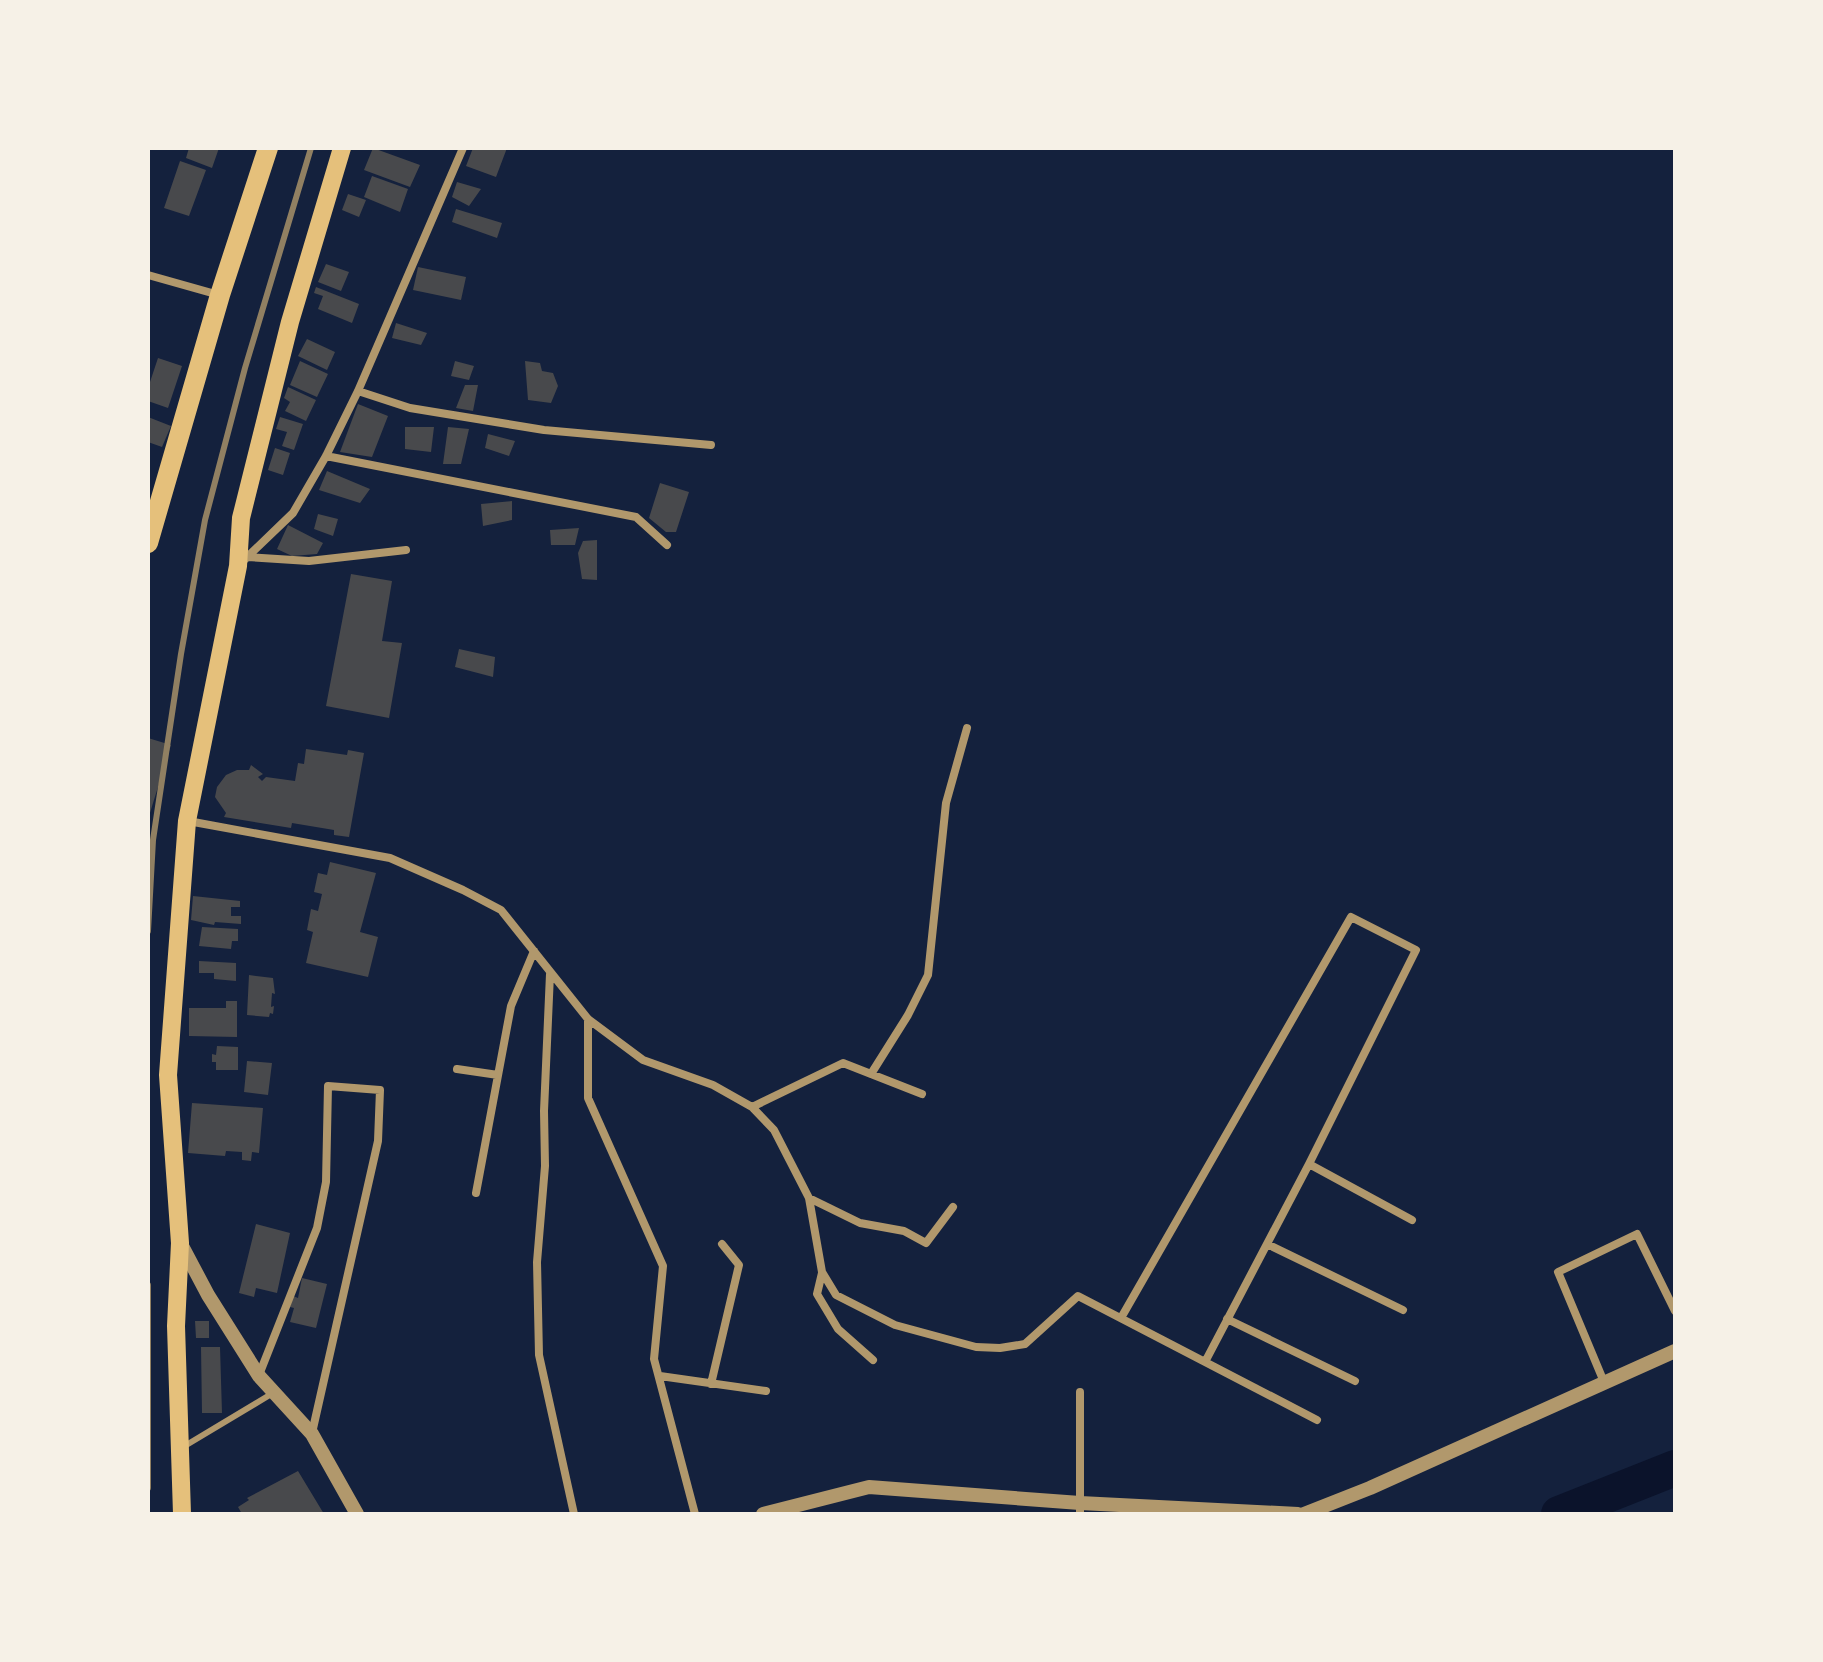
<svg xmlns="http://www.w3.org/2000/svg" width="1823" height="1662" font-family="Roboto,sans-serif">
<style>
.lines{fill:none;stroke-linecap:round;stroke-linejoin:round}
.river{stroke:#0b132b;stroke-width:36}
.building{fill:#48494c}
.service{stroke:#b1986c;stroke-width:6}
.minor{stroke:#b1986c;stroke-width:8}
.tertiary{stroke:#b1986c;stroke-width:14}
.primary{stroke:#e5c07b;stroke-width:18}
.trunk{stroke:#e5c07b;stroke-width:20}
.rail{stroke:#918062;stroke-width:6}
</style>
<rect width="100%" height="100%" fill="#14213d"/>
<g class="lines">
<path class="river" d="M1559,1514L1675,1468"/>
</g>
<path class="building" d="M189,148H219L212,168L186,158Z
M373,148L420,165L410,187L364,170Z
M473,148H507L496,177L466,166Z
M180,161L206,170L189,216L164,208Z
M372,176L408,189L400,212L364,197Z
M457,182L481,189L469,206L452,197Z
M348,194L366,200L359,217L342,210Z
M456,209L502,223L497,238L452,222Z
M326,264L349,272L341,291L318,282Z
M418,267L466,277L461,300L413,290Z
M316,287L359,304L352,323L318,309L323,296L314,293Z
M396,323L427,333L421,345L392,338Z
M307,339L335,352L327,370L298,356Z
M158,358L182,366L168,408L148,401V388Z
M300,361L328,374L317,397L290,385Z
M455,361L474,366L469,380L451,376Z
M525,361L540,363L542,371L553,373L558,386L551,403L528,400Z
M465,385H478L473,411L456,408Z
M288,387L316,400L306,421L285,411L290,402L284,398Z
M358,404L388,416L372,457L340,452Z
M148,417L171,426L162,447L148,442Z
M280,417L303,424L294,450L282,446L287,432L276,429Z
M405,427H434L431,452L405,449Z
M448,427L469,429L461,464H443Z
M488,434L515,441L509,456L485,448Z
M275,448L290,453L283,475L268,470Z
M327,471L370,489L360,503L319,490Z
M660,483L689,492L676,532H666L649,518Z
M512,501V520L483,526L481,504Z
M318,514L338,519L333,536L314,529Z
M288,525L323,543L317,554L292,556L277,549Z
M579,528L575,545H551L550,530Z
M597,540V580L582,579L578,553L583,541Z
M351,574L392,581L382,641L402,643L389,718L326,706Z
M459,649L495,657L493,677L455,667Z
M148,738L171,745L149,816H148Z
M306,749L347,755L348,750L364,753L349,837L334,835V830L292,823L291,828L224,817L226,813L215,797L217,787L226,775L237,770H249L251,765L263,774L258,777L262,781L266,777L295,781L298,763L304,764Z
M330,862L376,873L360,932L378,937L368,977L306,963L313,932L307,930L311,909L318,911L322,894L314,892L318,873L327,875Z
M193,896L240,901V907H231V916H241V924L215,922L214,925L191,920Z
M202,927L238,929V941H232L231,949L199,946Z
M199,961L236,963V981L214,979V973H199Z
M249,975L273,978L275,994L272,993L271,1007L274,1006L273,1014L270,1013L269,1017L247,1015Z
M226,1001H237V1037L189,1036V1008H226Z
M217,1046L238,1047V1070H216V1062H212V1054L216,1055Z
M247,1061L272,1063L268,1095L244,1092Z
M192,1103L263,1108L259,1153L252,1152L251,1161L242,1160V1152L226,1151L225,1156L188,1153Z
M256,1224L290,1233L277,1293L256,1288L254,1297L239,1293Z
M302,1278L327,1284L316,1328L290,1322L294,1308L290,1307L293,1296L298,1298Z
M195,1321H209V1338H196Z
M201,1347H220L222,1413H202Z
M298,1471L324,1514H242L238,1507L249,1500L247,1498Z"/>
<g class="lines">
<path class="service" d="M183,1447L273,1393"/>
<path class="minor" d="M148,275L219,295
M358,391L410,408L544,430L711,445
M326,456L636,517L667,545
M248,557L309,561L406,550
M241,563L293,513L326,456L358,391L463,148
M188,821L390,858L463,890L501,910L588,1019L643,1060L713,1085L752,1107L774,1130L809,1198L822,1272L836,1295L895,1325L976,1347L1000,1348L1025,1344L1078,1296L1317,1420
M550,974L544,1111L545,1166L537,1262L539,1355L574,1514
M588,1019V1098L663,1266L654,1359L695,1514
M457,1069L498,1075
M871,1074L908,1015L928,975L946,803L967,728
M752,1107L843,1063L922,1094
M1309,1164L1412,1220
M476,1193L511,1006L534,951
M809,1198L860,1223L904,1231L926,1243L953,1207
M1267,1244L1403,1310
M822,1273L817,1294L838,1329L873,1360
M1121,1318L1351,917L1416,950L1309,1164L1205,1362
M1227,1319L1355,1381
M259,1375L317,1228L326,1182L328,1086L380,1090L378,1141L312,1433
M660,1376L766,1391
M1604,1382L1558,1272L1637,1234L1675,1311
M711,1384L739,1265L722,1244
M1080,1392V1514"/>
<path class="tertiary" d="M181,1244L208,1295L259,1376L312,1434L357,1514
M763,1514L869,1487L1080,1503L1298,1514
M1304,1514L1370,1488L1675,1351"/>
<path class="primary" d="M182,1514L176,1326L180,1243L168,1075L187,821L238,566L241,518L290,322L342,148"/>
<path class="trunk" d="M148,543L220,295L268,148"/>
<path class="rail" d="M148,931L153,840L181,654L205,520L245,368L311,148
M148,1285V1488"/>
</g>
<rect width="1823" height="1662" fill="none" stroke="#f6f1e7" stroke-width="300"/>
</svg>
